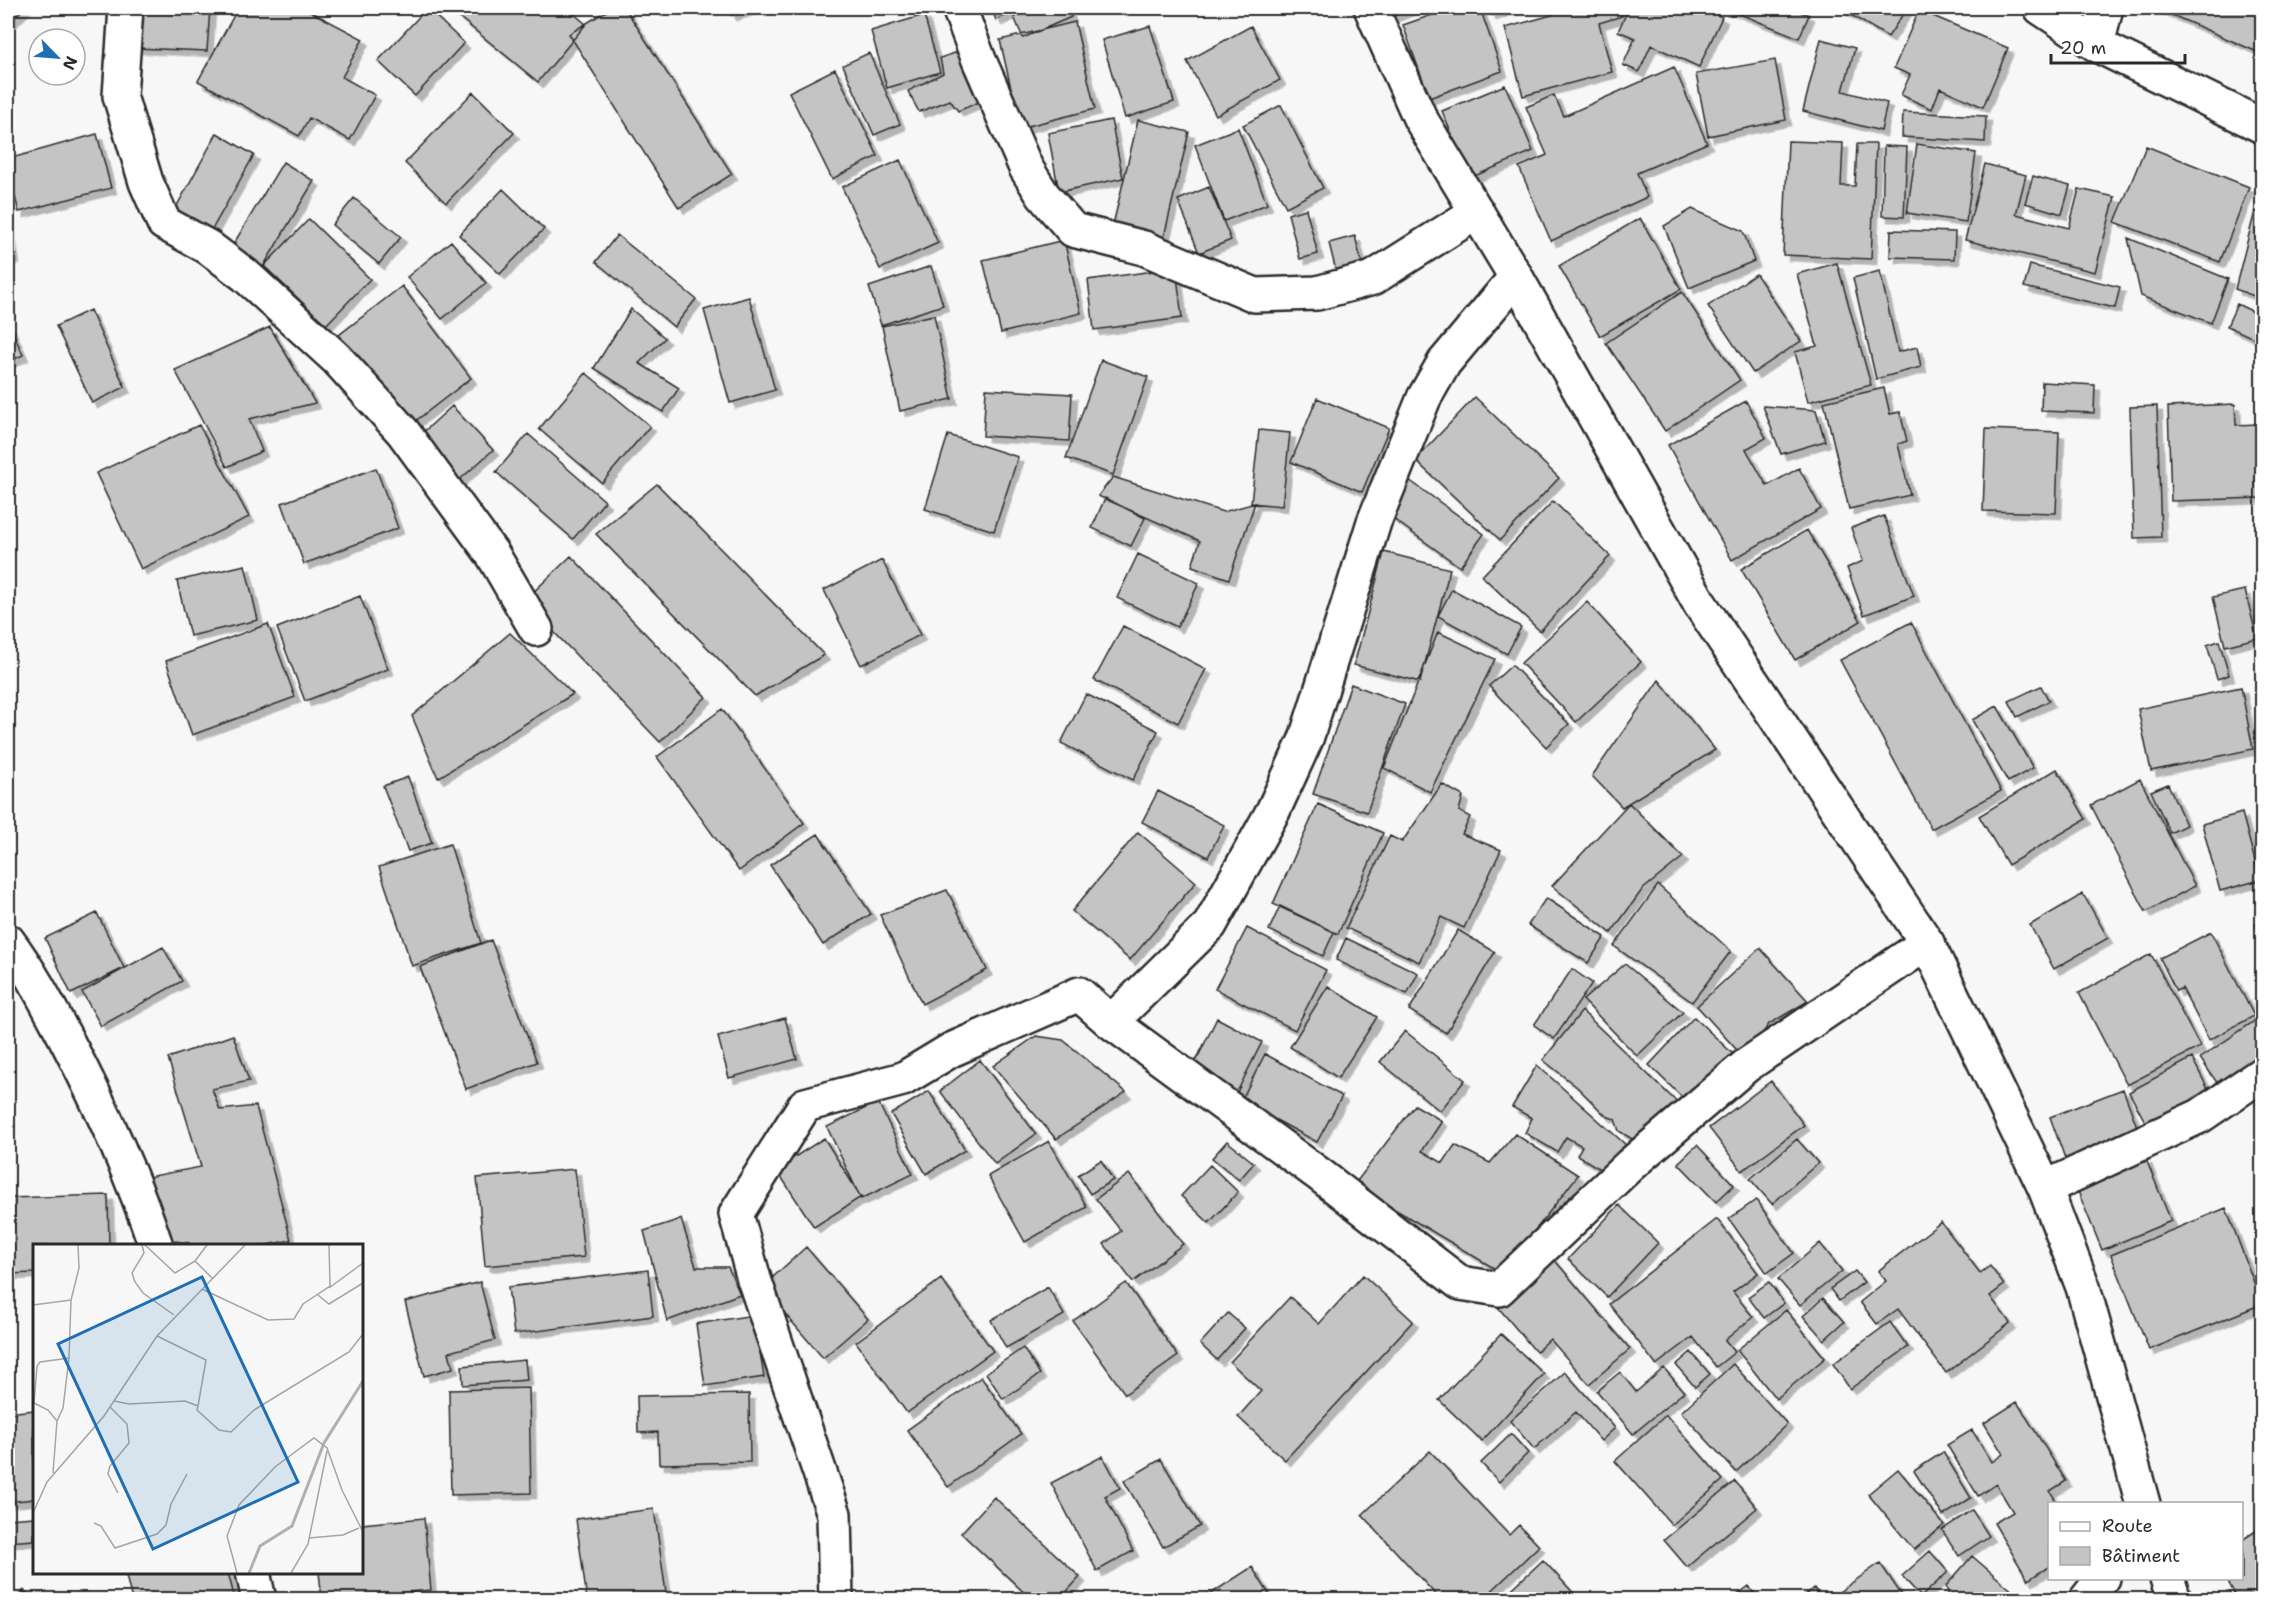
<svg xmlns="http://www.w3.org/2000/svg" width="2270" height="1607" font-family="'Shantell Sans',sans-serif">
<style>
.building{fill:#c4c4c4;stroke:#2b2b2b;stroke-width:1.5;filter:url(#shadow)}
.lines{fill:none;stroke-linecap:round;stroke-linejoin:round}
.minor-casing{stroke:#2b2b2b;stroke-width:38}
.secondary-casing{stroke:#2b2b2b;stroke-width:38}
.minor{stroke:#fff;stroke-width:33}
.secondary{stroke:#fff;stroke-width:33}
.inset-river{fill:none;stroke:#b0b0b0;stroke-width:3}
.inset-road{fill:none;stroke:#a5a5a5;stroke-width:1.5}
.view{fill:#1f6fb2;fill-opacity:0.15;stroke:#1f6fb2;stroke-width:3}
.inset-edge{fill:none;stroke:#2b2b2b;stroke-width:3}
</style>
<defs>
<filter id="shadow"><feDropShadow dx="5.5" dy="5.5" stdDeviation="0" flood-color="#0004"/></filter>
</defs>
<rect width="100%" height="100%" fill="#f7f7f7"/>
<filter id="ink" filterUnits="userSpaceOnUse"><feTurbulence type="fractalNoise" baseFrequency=".0167" numOctaves="2"/><feDisplacementMap in="SourceGraphic" scale="12" xChannelSelector="R" yChannelSelector="G"/><feConvolveMatrix kernelMatrix="1 2 1 2 8 2 1 2 1" color-interpolation-filters="sRGB"/></filter>
<g filter="url(#ink)">
<path class="building" d="M8,8H24L8,24Z
M138,8H210L207,51L135,48Z
M238,8H304L363,39L342,77L375,95L350,140L309,118L299,136L198,81Z
M427,8L464,43L415,96L378,61Z
M448,8H567L586,24L538,82Z
M611,8H625L732,174L679,208L569,34Z
M728,8H754L731,15Z
M991,8H1023L996,20Z
M1035,8H1067L1071,17L1023,38L1014,17Z
M1390,8H1413L1393,16Z
M1452,8H1480L1502,71L1429,98L1403,25Z
M1488,8H1510L1491,15Z
M1550,8H1620L1622,16L1599,23L1612,72L1523,96L1505,28L1552,15Z
M1629,8H1702L1722,17L1699,67L1651,45L1639,72L1623,65L1635,38L1618,31Z
M1725,8H1790L1809,15L1799,38Z
M1839,8H1907L1888,37Z
M2156,8H2262V54Z
M1919,10L2008,48L1983,107L1940,88L1932,109L1901,95L1910,75L1894,68Z
M924,15L940,72L887,88L871,31Z
M1075,22L1095,109L1020,128L1000,40Z
M1150,26L1174,102L1125,118L1102,40Z
M1251,26L1280,80L1216,115L1187,61Z
M1821,39L1855,48L1843,91L1887,103L1881,131L1803,111Z
M958,52L981,101L958,111L950,100L919,112L908,91L943,73L940,58Z
M869,53L900,124L874,135L843,65Z
M1775,60L1786,120L1708,136L1696,74Z
M1674,67L1707,143L1637,173L1647,197L1551,241L1519,167L1547,155L1526,107L1554,95L1564,116Z
M835,69L878,156L832,179L789,92Z
M1505,85L1533,151L1470,178L1442,111Z
M473,92L514,133L446,203L405,163Z
M1281,105L1323,188L1286,207L1243,125Z
M1903,112L1986,116L1985,142L1902,137Z
M1111,120L1123,178L1059,192L1048,133Z
M1138,120L1189,132L1163,241L1112,229Z
M1238,128L1267,204L1224,221L1195,145Z
M217,133L254,155L210,233L173,213Z
M97,134L111,188L19,212L8,170V159Z
M1788,141L1843,143L1841,186H1855L1857,144H1876L1871,259L1783,255Z
M1917,144L1976,153L1966,222L1907,213Z
M1884,146L1907,147L1904,217L1882,216Z
M2146,146L2249,187L2220,262L2115,222Z
M900,160L938,243L880,269L842,187Z
M283,162L314,181L260,272L228,253Z
M1985,164L2026,175L2016,214L2069,228L2079,189L2115,197L2095,272L1965,240Z
M2033,176L2070,186L2062,214L2025,203Z
M1209,187L1231,240L1199,253L1178,200Z
M503,189L544,229L500,274L459,235Z
M354,198L401,237L379,264L332,225Z
M1306,209L1318,254L1300,259L1288,214Z
M1692,209L1743,231L1754,261L1689,288L1664,226Z
M2255,211L2262,214V299L2235,289Z
M1640,218L1681,289L1600,336L1559,266Z
M309,219L370,279L326,325L264,266Z
M8,221L14,258L8,259Z
M1891,230L1955,232L1954,259L1890,257Z
M617,235L696,299L674,327L596,262Z
M1355,236L1363,268L1337,275L1329,243Z
M2128,238L2228,279L2211,323L2141,296Z
M1064,240L1081,313L1001,333L983,260Z
M451,241L486,283L442,319L407,277Z
M1837,263L1871,385L1808,402L1795,352L1817,346L1797,274Z
M2030,265L2120,287L2115,308L2024,287Z
M931,266L943,305L881,325L869,287Z
M1176,268L1182,318L1094,330L1088,280Z
M1880,271L1898,352L1917,347L1921,367L1876,379L1853,278Z
M1756,274L1801,341L1753,373L1708,306Z
M402,286L471,378L409,426L339,335Z
M1682,292L1740,380L1665,431L1606,343Z
M749,297L775,390L730,403L704,310Z
M2237,304L2262,316V342L2227,326Z
M631,309L665,338L639,363L679,388L663,412L594,368Z
M90,310L125,387L92,403L56,326Z
M934,315L952,399L900,411L882,326Z
M8,322L23,355L8,362Z
M270,327L315,403L249,419L262,451L227,467L175,370Z
M1101,360L1148,377L1113,475L1066,458Z
M586,373L650,426L602,483L539,429Z
M2042,382L2095,385L2094,413L2041,411Z
M1884,388L1890,414L1900,412L1907,441L1898,444L1910,495L1849,509L1824,402Z
M986,389L1072,394L1069,441L983,436Z
M1475,397L1559,478L1500,540L1415,460Z
M1317,398L1389,428L1362,492L1291,462Z
M1746,401L1766,438L1746,449L1767,486L1799,468L1821,509L1732,560L1668,445Z
M2235,404L2236,425L2258,424L2261,498L2171,501L2168,407Z
M452,406L493,450L447,491L407,447Z
M1763,406L1816,410L1825,441L1781,454Z
M2157,406L2161,537L2134,538L2130,407Z
M199,425L249,517L141,569L96,473Z
M1986,429L2059,432L2056,513L1983,511Z
M1259,430L1290,433L1282,506L1251,503Z
M528,434L605,501L573,539L496,472Z
M948,435L1018,457L994,531L925,509Z
M376,468L398,528L304,564L282,503Z
M1113,477L1223,512L1255,503L1229,579L1192,566L1200,541L1098,496Z
M1409,480L1484,534L1460,567L1385,513Z
M657,484L824,655L755,696L596,534Z
M1105,498L1145,518L1131,546L1092,528Z
M1553,501L1610,556L1540,631L1482,576Z
M1884,516L1914,596L1864,615L1847,568L1863,561L1851,528Z
M1807,530L1861,621L1795,660L1741,569Z
M1384,552L1450,569L1420,682L1354,665Z
M1138,554L1199,583L1177,627L1117,598Z
M571,556L706,697L660,742L524,601Z
M882,560L920,635L861,665L824,590Z
M245,565L258,620L190,636L177,581Z
M1452,589L1521,627L1507,654L1438,616Z
M2245,590L2257,638L2225,646L2213,597Z
M360,596L388,669L305,701L277,628Z
M1587,602L1641,662L1576,722L1521,663Z
M1911,622L2001,791L1931,829L1840,660Z
M268,624L295,697L192,735L166,661Z
M1123,626L1206,669L1178,723L1094,680Z
M1438,632L1495,659L1430,792L1384,768Z
M510,633L573,694L438,778L412,716Z
M2219,641L2229,675L2217,679L2207,645Z
M1512,665L1569,724L1546,747L1489,686Z
M1659,680L1715,750L1622,807L1592,776Z
M1351,684L1405,704L1367,812L1313,794Z
M2041,686L2049,701L2017,717L2009,701Z
M2241,687L2253,749L2151,771L2138,709Z
M1086,694L1158,731L1133,780L1061,743Z
M1997,706L2033,768L2008,782L1972,720Z
M722,709L804,823L739,871L657,757Z
M2057,769L2086,819L2008,865L1979,816Z
M408,777L432,843L408,851L383,786Z
M2140,779L2195,886L2146,912L2091,805Z
M1442,784L1463,796L1459,811L1470,817L1462,834L1501,850L1464,928L1441,917L1419,962L1346,928L1390,836L1402,842Z
M2168,784L2186,825L2170,833L2151,791Z
M1158,791L1224,825L1208,857L1142,822Z
M1629,803L1683,857L1642,890L1611,933L1552,886Z
M1318,804L1383,833L1338,934L1273,904Z
M2242,813L2260,880L2220,891L2202,824Z
M1138,832L1196,882L1130,960L1072,911Z
M818,834L871,914L823,945L770,865Z
M450,844L481,943L412,966L379,867Z
M1658,885L1731,951L1692,1002L1614,946Z
M947,890L987,970L922,1004L880,915Z
M2083,894L2108,938L2054,969L2030,925Z
M1546,898L1605,937L1588,963L1528,925Z
M1280,906L1334,932L1323,956L1269,930Z
M97,913L124,968L71,994L45,938Z
M2262,921V941L2255,924Z
M1247,928L1326,970L1295,1030L1215,989Z
M1458,930L1495,952L1446,1033L1409,1010Z
M2211,932L2254,1016L2209,1040L2182,988L2176,991L2160,958Z
M1346,938L1418,973L1407,994L1336,960Z
M491,940L537,1062L466,1089L420,967Z
M163,947L182,981L101,1026L82,992Z
M1760,948L1808,1001L1769,1024L1745,1059L1697,1006Z
M2151,954L2200,1047L2127,1085L2079,993Z
M1625,964L1683,1012L1637,1056L1583,1000Z
M1572,969L1592,983L1554,1039L1534,1025Z
M1328,986L1377,1017L1338,1078L1290,1047Z
M1582,1011L1682,1107L1645,1147L1619,1131L1615,1119L1606,1116L1577,1087L1543,1060Z
M2262,1016V1064L2222,1090L2200,1058Z
M1694,1017L1733,1054L1688,1103L1649,1065Z
M785,1018L797,1059L729,1078L718,1037Z
M1217,1018L1262,1042L1237,1092L1192,1069Z
M1405,1031L1465,1080L1440,1111L1380,1062Z
M233,1035L249,1081L212,1089L220,1110L256,1106L291,1240L262,1246H189V1243L160,1239L142,1178L201,1167L168,1058Z
M1036,1036L1063,1040L1126,1092L1056,1139L993,1066Z
M1265,1054L1342,1096L1317,1142L1241,1101Z
M2192,1058L2210,1093L2148,1127L2129,1092Z
M980,1060L1036,1134L995,1164L940,1091Z
M1537,1065L1626,1145L1603,1171L1577,1155L1582,1146L1566,1137L1557,1152L1525,1133L1532,1118L1512,1107Z
M1771,1081L1804,1125L1742,1171L1709,1128Z
M2123,1089L2139,1132L2066,1161L2050,1117Z
M929,1091L965,1150L926,1174L891,1114Z
M2262,1101V1121L2256,1104Z
M878,1102L913,1174L861,1199L827,1127Z
M1415,1105L1442,1121L1422,1151L1443,1163L1455,1145L1490,1163L1515,1134L1578,1175L1502,1273L1354,1185Z
M824,1138L861,1197L814,1227L776,1169Z
M1797,1139L1818,1163L1772,1204L1750,1179Z
M1049,1141L1087,1207L1025,1242L988,1176Z
M1227,1141L1254,1163L1239,1180L1212,1158Z
M1697,1145L1734,1185L1716,1202L1678,1163Z
M2146,1159L2171,1221L2102,1250L2077,1189Z
M1101,1160L1113,1180L1090,1194L1078,1175Z
M1210,1165L1238,1192L1209,1223L1181,1196Z
M575,1169L584,1257L485,1266L477,1178Z
M1129,1174L1183,1244L1133,1282L1104,1244L1121,1231L1096,1199Z
M108,1195L109,1246H34V1273L8,1274V1198Z
M1756,1200L1794,1253L1767,1273L1729,1219Z
M1619,1205L1658,1243L1607,1297L1568,1259Z
M2226,1208L2262,1304L2149,1350L2111,1255Z
M681,1219L696,1267H728L740,1294L667,1321L644,1231Z
M1717,1219L1758,1273L1733,1292L1753,1317L1725,1340L1735,1352L1716,1367L1693,1337L1656,1365L1609,1304Z
M1941,1222L1980,1273L1990,1266L2004,1285L1990,1296L2010,1323L1946,1373L1898,1309L1877,1324L1860,1302L1886,1281L1878,1271Z
M1820,1243L1842,1271L1800,1305L1778,1279Z
M806,1247L868,1319L823,1358L762,1287Z
M1552,1257L1630,1349L1589,1384L1550,1339L1536,1352L1497,1306Z
M648,1270L653,1316L514,1334L508,1287Z
M2262,1270V1291L2256,1272Z
M1855,1271L1864,1282L1839,1301L1830,1289Z
M1363,1275L1413,1321L1285,1460L1238,1417L1261,1391L1230,1362L1290,1297L1319,1324Z
M941,1279L993,1351L907,1413L856,1342Z
M480,1282L495,1340L449,1352L453,1368L424,1376L405,1302Z
M1769,1282L1784,1303L1764,1318L1748,1297Z
M1126,1283L1178,1356L1125,1394L1073,1321Z
M1048,1287L1064,1315L1006,1348L991,1320Z
M1823,1298L1844,1322L1824,1340L1803,1316Z
M1786,1310L1825,1358L1776,1399L1737,1350Z
M1228,1313L1245,1328L1217,1360L1200,1344Z
M754,1315L764,1377L705,1386L696,1324Z
M1890,1322L1908,1347L1850,1389L1833,1364Z
M1501,1334L1544,1374L1482,1441L1439,1400Z
M1023,1348L1040,1374L1003,1399L986,1373Z
M1691,1352L1710,1374L1695,1387L1676,1365Z
M525,1360L527,1380L463,1385L462,1366Z
M1733,1364L1787,1424L1736,1472L1681,1412Z
M1664,1368L1684,1392L1633,1434L1597,1391L1620,1372L1636,1392Z
M1565,1372L1615,1428L1601,1441L1576,1412L1534,1449L1510,1421Z
M981,1377L1021,1434L948,1487L907,1430Z
M529,1388L531,1493L451,1495L449,1390Z
M749,1394L750,1462L659,1464L658,1432L638,1433L637,1396Z
M2017,1402L2066,1481L2050,1491L2058,1504H2050V1566L2028,1580L1994,1523L2013,1512L1996,1484L1978,1496L1947,1445L1972,1430L1992,1462L2003,1454L1984,1423Z
M34,1410V1499L8,1502V1413Z
M1666,1415L1723,1480L1672,1525L1615,1461Z
M1511,1434L1528,1453L1499,1482L1481,1463Z
M1430,1451L1509,1535L1519,1525L1539,1546L1482,1600H1431L1436,1595L1362,1515Z
M1943,1452L1971,1498L1943,1516L1914,1471Z
M1103,1456L1120,1488L1105,1496L1133,1551L1097,1571L1051,1483Z
M1161,1459L1200,1526L1163,1547L1124,1481Z
M1898,1469L1944,1525L1914,1550L1868,1494Z
M1735,1481L1757,1508L1687,1567L1664,1540Z
M994,1497L1080,1577L1059,1600H1032L961,1533Z
M654,1509L667,1600H587L576,1519Z
M1972,1510L1989,1536L1959,1556L1942,1530Z
M34,1517V1540L8,1542V1519Z
M424,1518L431,1590L322,1600L319,1572H362V1524Z
M2262,1527V1600H2238L2226,1578H2242V1540Z
M1930,1551L1948,1572L1921,1597L1902,1576Z
M1972,1556L2023,1600H1950L1946,1586Z
M1543,1560L1578,1598L1576,1600H1500Z
M1880,1563L1905,1600H1834L1832,1597Z
M1252,1567L1273,1600H1201Z
M125,1572H228L235,1600H132Z
M1749,1586L1758,1600H1730Z
M1814,1588L1822,1600H1798Z
M24,1590L33,1600H14Z"/>
<g class="lines">
<g class="minor-casing">
<path id="minor" d="M126,8L120,96L146,182L164,223L208,247L245,275L337,359L403,432L493,555L536,629
M959,8L979,60L1026,168L1043,195L1073,230L1144,248L1255,295L1317,293L1373,278L1477,212
M2041,8L2097,45L2262,126
M2097,45L2106,8
M8,941C31,972 48,1005 66,1039C101,1106 132,1174 156,1246
M1111,1022L1320,1175L1460,1283L1499,1289L1630,1165L1747,1065L1927,943
M2045,1188L2200,1116L2262,1074
M253,1572L259,1600
M836,1600L834,1514L754,1279L736,1214L805,1105L903,1079L951,1050L1079,994L1111,1022L1210,925L1273,811L1306,739L1374,522L1424,398L1444,363L1516,277
M2086,1600L2103,1578"/>
</g>
<g class="secondary-casing">
<path id="secondary" d="M1371,8L1420,118L1516,277L1700,604L1927,943L2045,1188L2083,1287L2143,1504
M2167,1578L2174,1600"/>
</g>
<use href="#minor" class="minor"/>
<use href="#secondary" class="secondary"/>
</g>
</g>
<g transform="translate(33 1244)">
<rect width="330" height="330" fill="#f7f7f7"/>
<path class="inset-river" d="M216,329L227,302L259,282L291,199L330,137"/>
<path class="inset-road" d="M109,1L111,9L99,29L102,38L110,49L141,71M112,1L142,29L162,17L180,35M162,17L174,1M296,44L330,19M169,45L235,76L261,75L270,60L297,42L296,1M285,51L296,60L330,39M0,61L38,56M124,92L173,116L165,162M81,157L96,160L152,157L165,162L164,166L186,186L198,188L221,166L316,108L330,90M1,159L4,122L7,118L36,114M1,159L15,166L24,177M77,163L94,180L96,199L77,222L75,230L85,249M20,229L24,177L30,164L36,114L38,56L46,24L45,1M0,269L14,238L71,172L124,92L212,1M61,279L68,282L82,304L124,290L133,281L138,260L154,230M276,294L310,291L326,284M204,329L194,292L206,261L242,223L281,194L294,204L309,246L330,288M258,329L275,300L294,207"/>
<path class="view" d="M169,33L265,238L120,305L25,100Z"/>
<rect width="330" height="330" class="inset-edge"/>
</g>
<rect width="2270" height="1607" fill="none" stroke="#fff" stroke-width="30"/>
<rect x="15" y="15" width="2240" height="1577" fill="none" stroke="#2b2b2b" stroke-width="2" filter="url(#ink)"/>
<rect x="2048" y="1502" width="195" height="78" fill="#ffffff" stroke="#aaaaaa" stroke-width="1.5"/>
<rect x="2060" y="1522" width="30" height="9" fill="#ffffff" stroke="#aaaaaa" stroke-width="1.5"/>
<text x="2102" y="1532" font-size="18" fill="#2b2b2b">Route</text>
<rect x="2060" y="1547" width="30" height="18" fill="#c4c4c4" stroke="#aaaaaa" stroke-width="1.5"/>
<text x="2102" y="1562" font-size="18" fill="#2b2b2b">Bâtiment</text>
<g transform="translate(57 57) rotate(115)"><circle r="28" fill="#ffffff" stroke="#aaaaaa" stroke-width="1.5"/>
<path d="M0-4.5L10 22L0 15L-10 22Z" fill="#1f6fb2"/>
<text y="-9" font-size="16" font-weight="bold" text-anchor="middle" fill="#2b2b2b">N</text>
</g>
<path d="M2051 54v9h134v-9" fill="none" stroke="#2b2b2b" stroke-width="3"/>
<text x="2060" y="54" font-size="18" fill="#2b2b2b" stroke="#ffffff" stroke-width="4.5" paint-order="stroke">20 m</text>
</svg>
